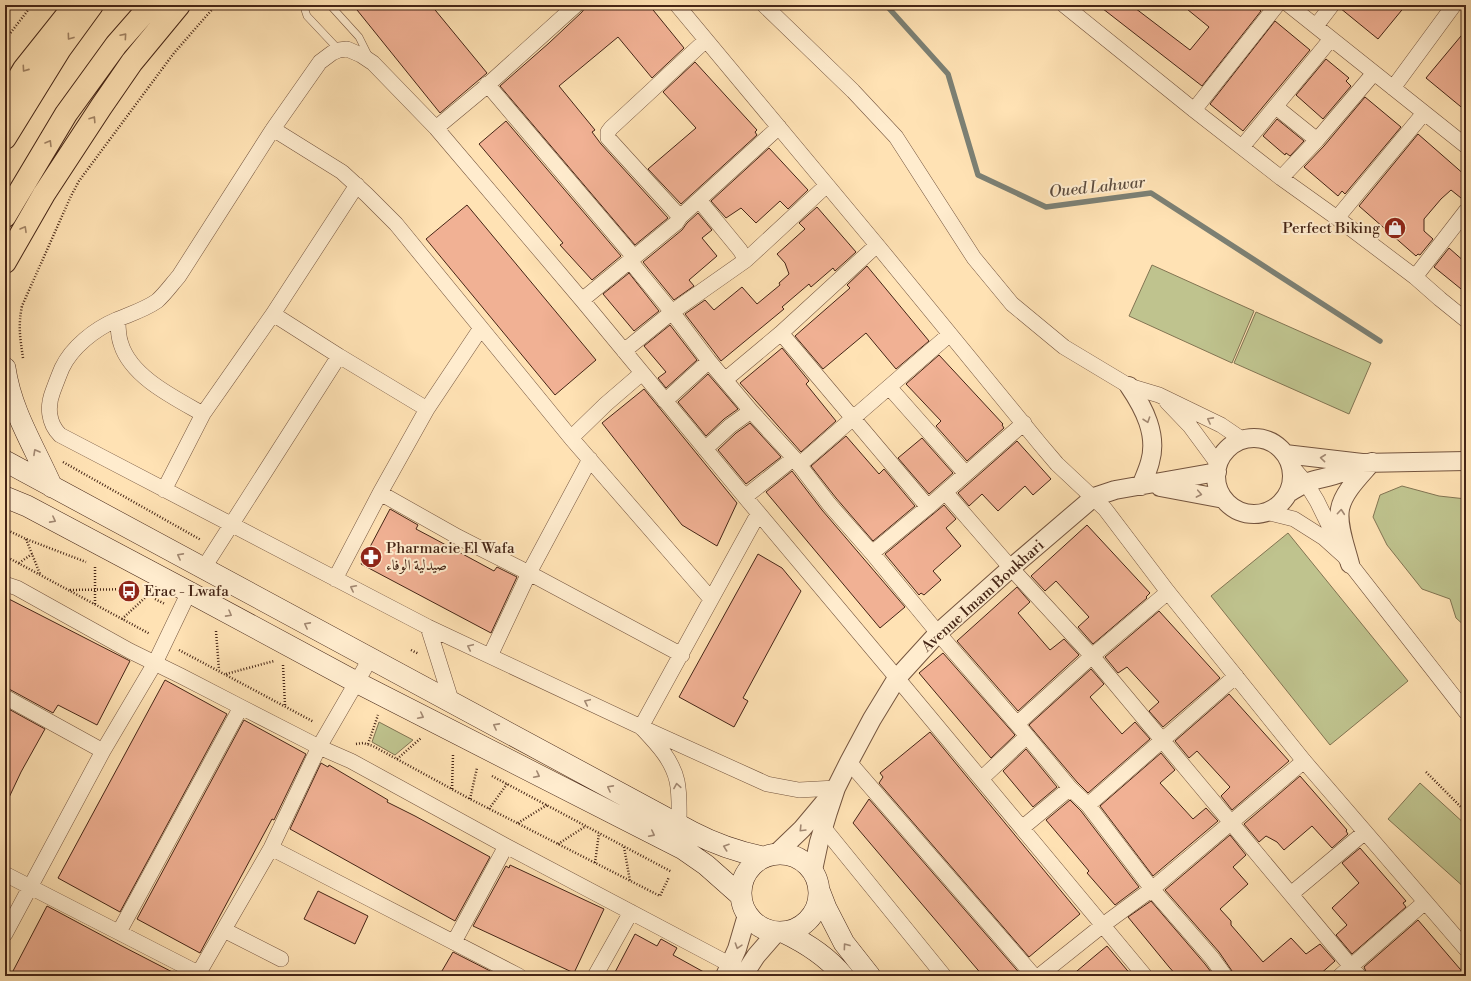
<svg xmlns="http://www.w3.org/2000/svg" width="1471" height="981" font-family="'Libre Bodoni',Amiri,serif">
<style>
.green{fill:#bfc38e;stroke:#827452}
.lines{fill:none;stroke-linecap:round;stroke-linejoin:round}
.stream{stroke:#7c8074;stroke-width:5.5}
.building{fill:#f1b194;stroke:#452516}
.service-casing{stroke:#74543e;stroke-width:8}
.minor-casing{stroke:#74543e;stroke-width:16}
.tertiary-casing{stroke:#74543e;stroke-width:20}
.secondary-casing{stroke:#452516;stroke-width:22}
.trunk-casing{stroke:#452516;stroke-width:24}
.path{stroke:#452516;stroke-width:2.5;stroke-dasharray:1 2;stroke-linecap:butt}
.service{stroke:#ffecce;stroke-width:7}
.minor{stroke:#ffecce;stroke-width:15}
.tertiary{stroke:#ffecce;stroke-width:18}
.secondary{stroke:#ffecce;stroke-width:21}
.trunk{stroke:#ffe2b4;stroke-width:22}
.oneway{stroke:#a28465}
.oneway2{stroke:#a28872}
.labels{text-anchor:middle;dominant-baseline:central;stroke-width:4;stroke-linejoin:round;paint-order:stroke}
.poi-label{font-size:15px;fill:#452516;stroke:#ffecce;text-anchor:start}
.street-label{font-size:15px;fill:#452516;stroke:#ffecce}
.water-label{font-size:16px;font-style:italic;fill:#5c4b3d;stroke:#ffecce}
</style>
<rect width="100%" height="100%" fill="#ffe2b4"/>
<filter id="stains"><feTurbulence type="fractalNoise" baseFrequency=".005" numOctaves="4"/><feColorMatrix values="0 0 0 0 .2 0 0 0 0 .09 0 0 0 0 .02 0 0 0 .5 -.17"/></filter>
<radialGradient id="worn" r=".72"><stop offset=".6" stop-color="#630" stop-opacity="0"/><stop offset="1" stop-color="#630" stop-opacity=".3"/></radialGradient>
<path class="green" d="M1152,265L1254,311L1232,363L1129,316Z
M1256,312L1371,363L1349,414L1234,363Z
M1402,486L1439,496L1466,499V627L1456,618L1450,599L1422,589L1387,545L1373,517L1380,495Z
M1288,533L1408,681L1330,745L1211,596Z
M379,722L413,740L395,755L372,742Z
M1420,783L1466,825V889L1388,819Z"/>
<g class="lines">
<path class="stream" d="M886,5L948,74L978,175L1046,207L1151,193L1380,341"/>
</g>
<path class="building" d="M353,5H431L487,73L440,113Z
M587,5H649L684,48L652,78L618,37L559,86L595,130L592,132L601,144L668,218L635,245L500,86L549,43L582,12Z
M1098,5H1131L1190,50L1209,27L1182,5H1254L1261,11L1202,86Z
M1341,5H1406L1378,39L1340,8Z
M1275,21L1310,50L1243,131L1210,104Z
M1466,30V111L1426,78Z
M1326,59L1349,78L1346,81L1351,86L1323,119L1296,95Z
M695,62L757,130L755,132L757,135L681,204L648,169L696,128L663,92Z
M1365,97L1401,127L1345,194L1342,191L1338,196L1304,167L1324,146Z
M1277,119L1304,141L1290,156L1286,153L1285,155L1263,136Z
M506,121L621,256L592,280L560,245L563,243L479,144Z
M1418,134L1466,176V202L1451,190L1441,199L1424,219V231L1433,239L1420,255L1418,254L1416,256L1359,206Z
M769,148L808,190L788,209L780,201L756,223L741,208L726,218L711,201Z
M467,205L596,360L555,395L426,239Z
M817,207L856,252L835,271L833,268L811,287L809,284L782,307L784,309L721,361L685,314L705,300L714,310L742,287L757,304L780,285L779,283L789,274L785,263L777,254L805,229L799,223Z
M698,213L712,230L702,238L717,256L689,280L694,286L674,300L643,262L682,230L687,223Z
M1449,248L1466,263V293L1434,267Z
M867,266L929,341L896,369L866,333L823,369L795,336L850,288L847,285Z
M629,273L659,311L634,331L603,294Z
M670,325L697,360L666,388L658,378L666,372L644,346Z
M782,348L809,381L806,384L836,421L801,452L740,383Z
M939,355L1003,424L1002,425L1004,428L967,461L936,426L941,421L906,384Z
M708,374L738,409L724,419L706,436L678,402Z
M644,389L737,503L717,546L682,525L602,423Z
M750,423L781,457L746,484L718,450L736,433Z
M846,436L879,474L884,469L915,506L873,541L836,498L811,466Z
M922,438L953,473L929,494L898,458Z
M1017,441L1051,479L1033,495L1025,486L998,511L982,494L969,506L958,493Z
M792,471L822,510L905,607L880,628L766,492Z
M944,505L956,519L946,528L961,546L933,571L941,580L924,595L921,593L919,595L885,554Z
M390,509L418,525L416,529L433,538L494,571L497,567L517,577L491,633L361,564Z
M1087,525L1150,593L1146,597L1147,598L1093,644L1078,627L1089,617L1056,581L1045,591L1031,576Z
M758,554L782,568L801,591L743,698L748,701L734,727L679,697Z
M1017,587L1030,602L1018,613L1050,650L1064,639L1079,655L1018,711L957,641Z
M5,597L130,661L97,725L58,705L53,713L9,689L5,688Z
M1159,611L1220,678L1163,727L1149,711L1159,702L1127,667L1118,673L1105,657Z
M943,653L1015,735L991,758L919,673Z
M1091,669L1104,684L1090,697L1122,734L1135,722L1150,739L1088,793L1077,782L1029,725Z
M165,680L227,714L120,912L58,878Z
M1229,694L1289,761L1232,810L1221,796L1230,787L1197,751L1189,758L1175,741Z
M5,707L45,729L21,772L5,806Z
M244,720L306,754L274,820L272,819L200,953L137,919Z
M930,732L1080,914L1029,957L879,783L883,777L880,773Z
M1026,749L1057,787L1033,807L1003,771Z
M1161,753L1175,770L1160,783L1193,819L1206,808L1218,821L1153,876L1100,806Z
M321,763L328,767L329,765L388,800L387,802L415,816L490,857L455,921L290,829Z
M1300,776L1347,830L1346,831L1348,834L1332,848L1312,826L1284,850L1277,842L1266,836L1259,842L1244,824Z
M869,799L1022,976H983L853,823Z
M1070,800L1081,811L1139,887L1115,905L1087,873L1089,871L1046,820Z
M1230,835L1246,855L1233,867L1248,884L1220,909L1231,921V925L1263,962L1291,938L1306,954L1320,944L1335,961L1318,976H1234L1232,971L1219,952L1165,890Z
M1360,848L1406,901L1403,903L1406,907L1352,954L1336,935L1347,925L1332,908L1359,883L1342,863Z
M510,865L604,909L574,973L473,926L506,866L509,868Z
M318,891L368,916L355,944L304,919Z
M1151,901L1205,964L1214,976H1177L1169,967L1128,917Z
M47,906L120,945L180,976H22L13,971Z
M1418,920L1466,976H1368L1364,967Z
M635,934L657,946L661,939L677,948L673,955L711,976H613Z
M1107,946L1132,976H1071L1096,955Z
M453,952L498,975L499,976H439Z"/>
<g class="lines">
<g class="service-casing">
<path id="service" d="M306,5L305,10L307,16L339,50
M330,5L359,37L369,57"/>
</g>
<g class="minor-casing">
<path id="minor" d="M677,5L877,245L1040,444L1057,464L1105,509L1168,592L1304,761L1466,949
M764,5L853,91L896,137L974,258L1012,304L1064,347L1129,386L1159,395L1221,425L1243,440
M1064,5L1194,110L1281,178L1337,218L1424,113
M1289,5L1466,146
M1316,26L1332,5
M487,84L634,257
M1393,88L1454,5
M1276,107L1317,140
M1194,110L1277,5
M436,128L483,89L576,5
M273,129L342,172L367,195L396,224L571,438L711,599
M1242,147L1331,39
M1281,178L1317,140L1374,73
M699,200L740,250L746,260
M680,217L608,138V132L611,128L706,40
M1337,218L1415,277L1440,299L1466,320
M630,261L672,312L709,361L751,411L794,458L829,504L872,553L938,633L1017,724L1070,788L1088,805L1152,889L1212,958L1225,976
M1415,277L1466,211
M582,300L676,223L680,217L779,127
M273,314L339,356L427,409
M118,320C118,328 118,336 121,344C131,377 175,398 203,414
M781,333L928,507
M624,351L672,312L746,260L827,185
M726,379L781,333L877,245
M889,387L966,474
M665,401L709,361
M1167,402L1190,426L1218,464
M571,438L606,404L642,373
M705,449L730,426L751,411
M1290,464L1306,483L1317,501L1341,550
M799,465L950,334
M164,490L203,414L273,314L357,185
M945,492L1011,568L1092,656L1359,976
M380,493L458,537L529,573L682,655
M745,497L794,458
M1266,512L1294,519L1324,538L1344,556L1466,712
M758,514L641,727L767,784L799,790L836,788
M872,553L928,507L1024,423
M203,569L339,356
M335,579L380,493L427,409L481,328
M5,584L17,588L130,651L181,676L241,707L119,932
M428,627L452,703
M490,656L529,573L590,459
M5,697L103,751
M241,707L319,747L351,761L506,846L731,965
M1017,724L1092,656L1168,592
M849,762L1034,976
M981,779L1027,736
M1088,805L1236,676
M679,825C679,811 680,795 677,781C672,759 656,743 641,727L428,627L60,435C48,423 47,406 53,391C56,383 59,375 62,368C72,347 95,329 116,320C130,314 144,310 157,301C165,294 172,284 179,276L273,129L320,62L332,53L339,50L347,49L361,55L373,63L436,128L582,300L745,497L897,678L1145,976
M823,827L944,976
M1022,828L1070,788
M271,848L519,976
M5,874L198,973
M1291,894L1365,832
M224,930L281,959
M5,934L103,751L155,663L189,592
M454,942L506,846
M197,976L271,848L319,747L370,659
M595,976L631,912
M1039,976L1103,925L1152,889L1304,761
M1340,976L1425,902"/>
</g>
<g class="tertiary-casing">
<path id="tertiary" d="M1129,386C1144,408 1158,435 1150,462C1148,470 1144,478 1141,486
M1216 476a38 38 0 1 1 76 0a38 38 0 1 1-76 0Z
M1285,454L1362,463L1466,461
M1160,487L1224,499
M1288,493C1294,490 1301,485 1308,482C1329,476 1342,475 1362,463
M1350,564C1346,548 1337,525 1340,509C1343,492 1361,475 1372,462
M777,853L802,829L828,798
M813,870L819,842L828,812L836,788L849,762L872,719L897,678L938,633L1011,568L1094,497L1115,490L1217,472
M725,976L737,949L747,915
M743,976L756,956L776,933"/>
</g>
<g class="secondary-casing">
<path id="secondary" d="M5,368C11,411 35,448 52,487
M5,461L692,832C715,844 738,852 763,857
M5,497L27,506L189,592L356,682L683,849L706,865L741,896
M741 893a39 39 0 1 1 78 0a39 39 0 1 1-78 0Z
M819,890L826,908L844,943L870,976
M783,932C806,943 827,956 843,976"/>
</g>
<g class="trunk-casing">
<path id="trunk" d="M5,101L24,69L75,5
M5,138L60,49L92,5
M5,216L66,114L116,45L151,5
M5,262L44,194L101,107L132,62L179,5"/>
</g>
<path class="path" d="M5,40L32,5
M23,358C20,337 18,326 22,306L71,196L79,181L174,53L216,5
M63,462L201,540
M5,529L26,539L86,562
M26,539L40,574
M5,556L150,634
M19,563L32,554
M70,590L138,589
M155,599L165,604
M95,604V565
M122,619L148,595
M216,631L219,670
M179,650L314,722
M411,650L419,654
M283,665L285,705
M226,674L274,661
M356,744L363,743L373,746L470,799L660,896L669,877
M368,744L378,715
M397,759L421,738
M1426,772L1466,812
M492,776L672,872
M452,789L453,755
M470,799L477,768
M489,809L507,784
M518,823L547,805
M558,844L586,826
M624,847L630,881
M595,863L599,833"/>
<use href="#service" class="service"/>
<use href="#minor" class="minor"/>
<use href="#tertiary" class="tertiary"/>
<use href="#secondary" class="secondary"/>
<use href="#trunk" class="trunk"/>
</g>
<defs><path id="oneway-chevron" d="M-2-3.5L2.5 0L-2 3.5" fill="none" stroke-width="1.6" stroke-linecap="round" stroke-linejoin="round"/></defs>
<g class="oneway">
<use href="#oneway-chevron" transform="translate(124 36) rotate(-49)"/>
<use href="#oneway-chevron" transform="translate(70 37) rotate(126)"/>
<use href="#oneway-chevron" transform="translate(25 69) rotate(125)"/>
<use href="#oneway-chevron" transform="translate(93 119) rotate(-57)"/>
<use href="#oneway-chevron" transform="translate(49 143) rotate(-59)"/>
<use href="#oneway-chevron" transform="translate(24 229) rotate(-60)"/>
</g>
<g class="oneway2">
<use href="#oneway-chevron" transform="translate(1147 420) rotate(71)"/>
<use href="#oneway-chevron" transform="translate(1210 420) rotate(-152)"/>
<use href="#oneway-chevron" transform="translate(36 452) rotate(-119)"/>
<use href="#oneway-chevron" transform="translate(1323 458) rotate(-174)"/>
<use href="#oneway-chevron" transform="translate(1199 494) rotate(11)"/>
<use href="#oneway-chevron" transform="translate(1341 512) rotate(-85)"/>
<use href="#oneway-chevron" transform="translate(53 520) rotate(28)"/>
<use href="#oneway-chevron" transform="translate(180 556) rotate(-152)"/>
<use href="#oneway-chevron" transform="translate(353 588) rotate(-153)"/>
<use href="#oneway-chevron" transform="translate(229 614) rotate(29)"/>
<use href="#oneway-chevron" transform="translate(307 625) rotate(-152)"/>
<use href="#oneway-chevron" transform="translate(470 647) rotate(-155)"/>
<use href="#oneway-chevron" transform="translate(587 702) rotate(-155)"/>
<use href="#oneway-chevron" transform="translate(421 716) rotate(27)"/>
<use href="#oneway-chevron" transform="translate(496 726) rotate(-152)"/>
<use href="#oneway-chevron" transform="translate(537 775) rotate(27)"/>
<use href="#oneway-chevron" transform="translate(677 786) rotate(-99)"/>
<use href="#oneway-chevron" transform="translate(610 788) rotate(-152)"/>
<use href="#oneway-chevron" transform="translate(802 829) rotate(134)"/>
<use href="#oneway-chevron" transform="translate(652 834) rotate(27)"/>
<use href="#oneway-chevron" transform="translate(726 847) rotate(-161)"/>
<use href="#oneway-chevron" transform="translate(738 946) rotate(108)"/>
<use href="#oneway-chevron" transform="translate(846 946) rotate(-126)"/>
</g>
<defs>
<g id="shop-disc" transform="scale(1.15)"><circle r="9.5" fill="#8f2418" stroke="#ffecce"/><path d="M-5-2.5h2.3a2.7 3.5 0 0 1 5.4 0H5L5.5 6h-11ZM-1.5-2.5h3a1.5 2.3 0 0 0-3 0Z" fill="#fff"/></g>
<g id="pharmacy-disc" transform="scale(1.15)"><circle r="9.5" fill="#8f2418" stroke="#ffecce"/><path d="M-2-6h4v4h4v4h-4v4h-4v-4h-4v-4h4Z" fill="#fff"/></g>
<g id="bus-disc" transform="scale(1.15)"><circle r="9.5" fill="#8f2418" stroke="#ffecce"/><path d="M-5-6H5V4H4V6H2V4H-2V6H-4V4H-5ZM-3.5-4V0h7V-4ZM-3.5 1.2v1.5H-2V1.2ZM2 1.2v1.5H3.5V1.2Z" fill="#fff"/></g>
</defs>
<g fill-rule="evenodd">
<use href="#shop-disc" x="1395" y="228"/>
<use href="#pharmacy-disc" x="371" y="557"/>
<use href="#bus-disc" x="129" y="591"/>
</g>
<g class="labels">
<g class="poi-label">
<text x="1380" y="228" text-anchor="end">Perfect Biking</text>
<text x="386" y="548">Pharmacie El Wafa<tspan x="386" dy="17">صيدلية الوفاء</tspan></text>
<text x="144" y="591">Erac - Lwafa</text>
</g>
<g class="street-label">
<text transform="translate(983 596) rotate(-42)">Avenue Imam Boukhari</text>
</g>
<g class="water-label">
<text transform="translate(1097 187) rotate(-6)">Oued Lahwar</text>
</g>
</g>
<rect width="1471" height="981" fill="none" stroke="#ffe2b4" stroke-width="20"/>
<rect x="6" y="6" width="1459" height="969" fill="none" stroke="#452516" stroke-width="2"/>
<rect x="10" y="10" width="1451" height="961" fill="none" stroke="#452516"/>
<rect width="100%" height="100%" filter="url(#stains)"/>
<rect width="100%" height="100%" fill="url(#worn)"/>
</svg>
